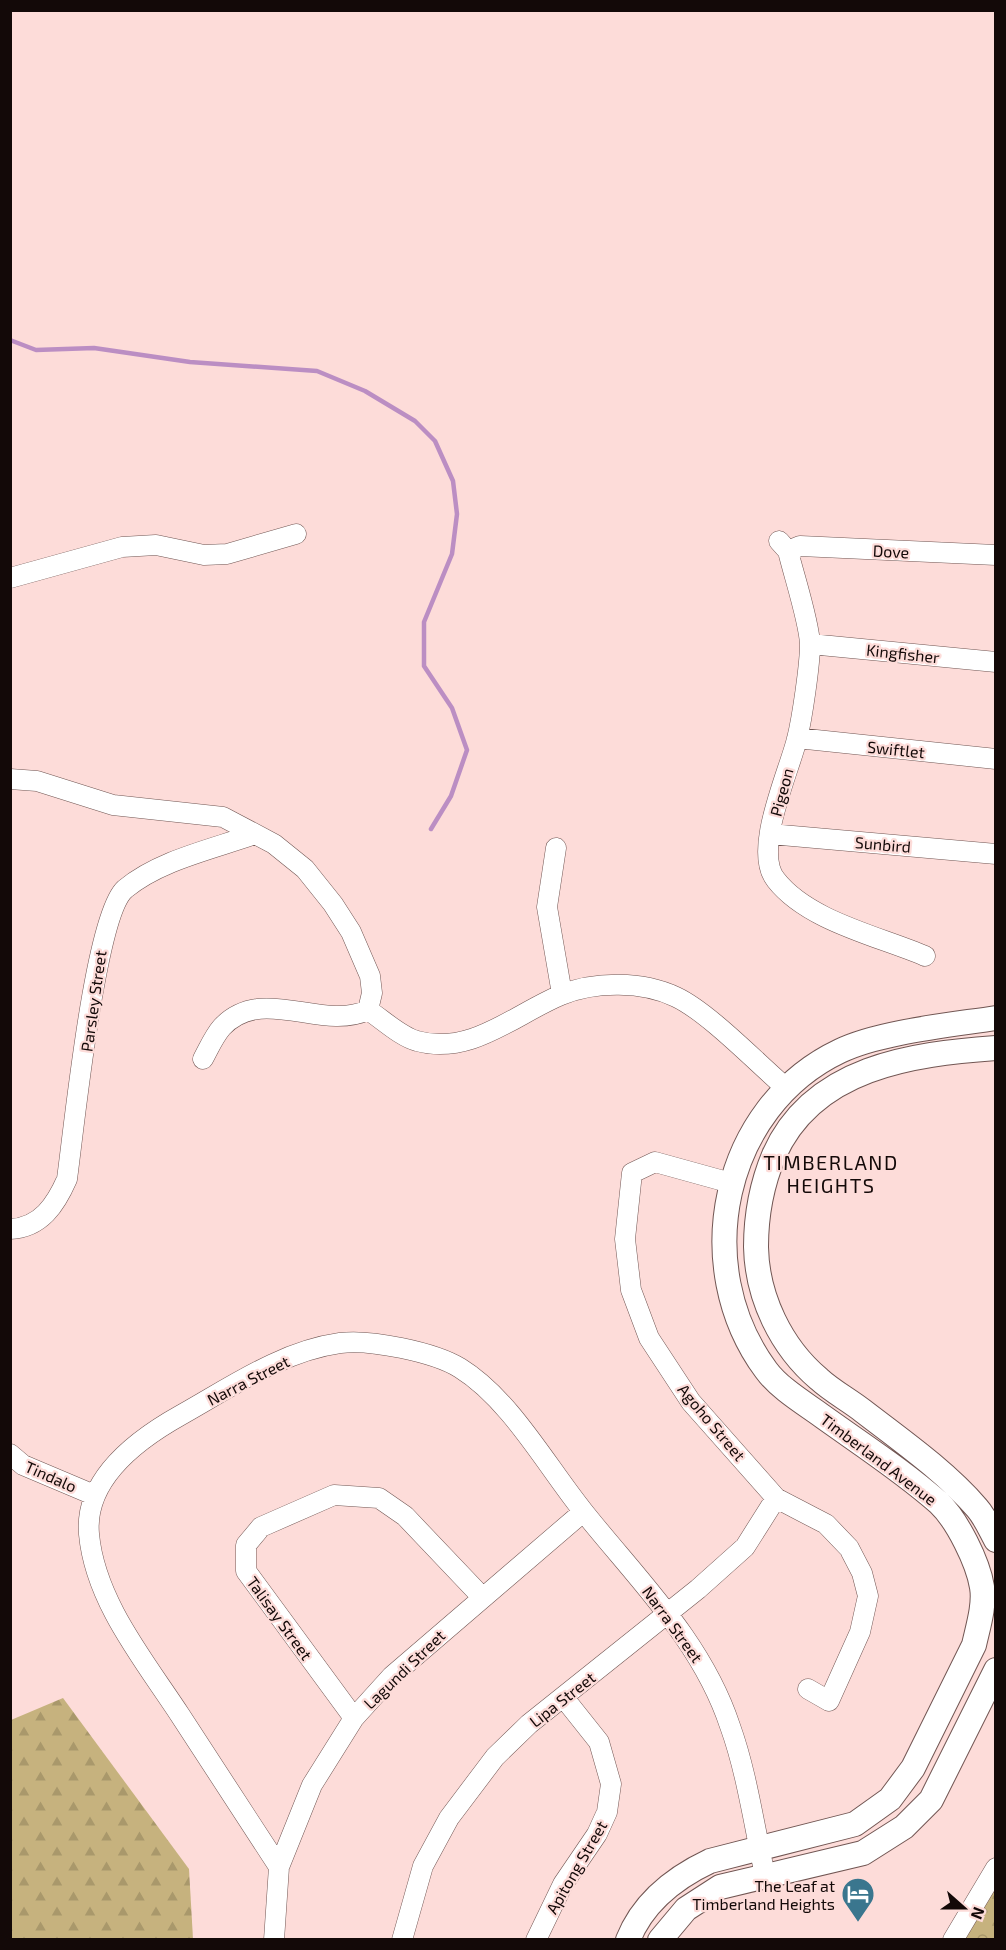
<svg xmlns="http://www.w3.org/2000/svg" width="1006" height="1950" font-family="'Exo 2',sans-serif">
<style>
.forest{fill:url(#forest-firs)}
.park{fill:url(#park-crowns)}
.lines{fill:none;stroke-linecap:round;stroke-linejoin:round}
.stream{stroke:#bb8ec3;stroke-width:4.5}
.minor-casing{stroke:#715653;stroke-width:21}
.tertiary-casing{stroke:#715653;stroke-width:26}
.minor{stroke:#fff;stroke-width:20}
.tertiary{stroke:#fff;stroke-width:24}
.labels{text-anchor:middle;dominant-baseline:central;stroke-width:4.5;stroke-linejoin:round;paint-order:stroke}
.street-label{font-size:16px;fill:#130908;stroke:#fddcd9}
.poi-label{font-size:16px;fill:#130908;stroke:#fddcd9;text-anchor:end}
.quarter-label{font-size:20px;letter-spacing:1.5px;fill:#130908;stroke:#fddcd9}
</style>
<defs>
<pattern id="forest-firs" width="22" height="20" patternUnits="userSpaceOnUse" patternTransform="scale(1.5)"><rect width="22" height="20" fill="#c6b27e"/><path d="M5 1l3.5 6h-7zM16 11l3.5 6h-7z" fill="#a9986b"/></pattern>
<pattern id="park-crowns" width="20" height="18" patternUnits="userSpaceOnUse" patternTransform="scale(1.5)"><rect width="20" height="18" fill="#c6b27e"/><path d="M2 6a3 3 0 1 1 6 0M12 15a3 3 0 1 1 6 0" fill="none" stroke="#a9986b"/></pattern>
</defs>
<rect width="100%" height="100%" fill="#fddcd9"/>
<path class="forest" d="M63,1698L189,1869L193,1939H11V1720Z"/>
<path class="park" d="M995,1883V1939L963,1940Z"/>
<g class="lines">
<path class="stream" d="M10,340L36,350L94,348L190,362L317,371L365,391L415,421L435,441L453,481L457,514L452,554L424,622V666L452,708L467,750L451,796L431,829"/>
<g class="minor-casing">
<path id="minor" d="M779,541L788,551C794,576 809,621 810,644C810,665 802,719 797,739C789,772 752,851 776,880C808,921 878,936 925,956
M788,551L800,546L996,555
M10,578L122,547L156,545L204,555L227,554L296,534
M810,644L996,662
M797,738L996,759
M10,779L37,781L113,805L223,817L274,844L305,869L333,904L351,932L370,976L372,993L368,1010
M770,834L996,854
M556,848L547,907L562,994
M368,1010C382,1019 401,1037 417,1041C471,1056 515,1014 561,995C595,981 643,981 676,997C708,1012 756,1062 785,1087
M203,1059C209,1048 214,1036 222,1027C263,984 321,1032 368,1010
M731,1183L655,1162L632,1173L625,1239L631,1290L649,1338L691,1402L776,1498L826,1524L849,1548L862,1573L868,1596L860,1632L829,1701L808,1689
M10,1229C41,1228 56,1204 67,1179C74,1129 95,915 125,889C160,860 213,849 255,834
M10,1454L23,1465L94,1495
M354,1718L246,1571V1545L261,1527L334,1495L379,1498L405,1516L482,1597
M279,1867C246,1816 213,1765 180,1715C144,1660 95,1601 89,1534C84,1478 138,1439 181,1415C231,1387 282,1351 340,1343C370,1339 434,1352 460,1368C510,1399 546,1465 583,1511C637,1579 702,1641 730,1726C747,1773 754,1826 765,1875
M274,1940L279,1867L312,1785L354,1718L392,1676L583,1512
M402,1940L423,1866L449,1818L495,1757L529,1724L698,1589L745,1547L776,1498
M536,1940L563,1884L597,1834L607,1812L611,1784L599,1742L564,1698
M953,1940L996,1868"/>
</g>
<g class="tertiary-casing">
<path id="tertiary" d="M996,1048C912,1054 813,1067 774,1155C761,1186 756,1214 756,1247C757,1297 781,1347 819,1379C832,1391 849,1400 863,1411C902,1441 945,1471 977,1508C985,1517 990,1529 996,1540
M628,1940C643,1902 674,1878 710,1861L855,1824L890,1799L913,1768L974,1645C978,1627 985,1605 982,1587C978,1562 957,1520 939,1503C903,1471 861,1444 822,1416C804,1403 779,1388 766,1370C689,1266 722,1107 840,1051C879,1032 951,1025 996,1018
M660,1940L686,1909L720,1887L863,1853L904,1827L931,1800L996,1670"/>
</g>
<use href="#minor" class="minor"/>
<use href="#tertiary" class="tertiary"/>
</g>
<defs>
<g id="hotel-pin" transform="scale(1.725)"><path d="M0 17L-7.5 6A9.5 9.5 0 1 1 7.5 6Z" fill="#3a768e" stroke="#fddcd9"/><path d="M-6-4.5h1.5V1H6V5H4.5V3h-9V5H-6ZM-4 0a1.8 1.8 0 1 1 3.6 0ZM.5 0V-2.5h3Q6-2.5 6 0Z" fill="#fff"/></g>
</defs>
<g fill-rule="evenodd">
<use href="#hotel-pin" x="858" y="1894"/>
</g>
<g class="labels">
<g class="street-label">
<text transform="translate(891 551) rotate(3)">Dove</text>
<text transform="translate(903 653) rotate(6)">Kingfisher</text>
<text transform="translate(896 749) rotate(6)">Swiftlet</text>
<text transform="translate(781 792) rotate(-75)">Pigeon</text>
<text transform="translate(883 844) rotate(5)">Sunbird</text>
<text transform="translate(93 1001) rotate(-82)">Parsley Street</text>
<text transform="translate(248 1380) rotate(-27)">Narra Street</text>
<text transform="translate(712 1422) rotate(50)">Agoho Street</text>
<text transform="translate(879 1459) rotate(37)">Timberland Avenue</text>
<text transform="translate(51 1476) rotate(24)">Tindalo</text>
<text transform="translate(280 1618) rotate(54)">Talisay Street</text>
<text transform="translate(673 1624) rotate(54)">Narra Street</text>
<text transform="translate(404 1669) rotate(-44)">Lagundi Street</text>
<text transform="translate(562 1699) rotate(-38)">Lipa Street</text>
<text transform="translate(576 1867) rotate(-60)">Apitong Street</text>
</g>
<g class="poi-label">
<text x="835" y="1885">The Leaf at<tspan x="835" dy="18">Timberland Heights</tspan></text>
</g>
<g class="quarter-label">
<text x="831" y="1162">TIMBERLAND<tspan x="831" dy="23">HEIGHTS</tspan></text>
</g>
</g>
<rect width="1006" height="1950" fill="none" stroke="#130908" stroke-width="24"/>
<g transform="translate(964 1908) rotate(111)" stroke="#fddcd9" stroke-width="4.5" paint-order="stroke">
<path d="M0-4.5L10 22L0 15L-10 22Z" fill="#130908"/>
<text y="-9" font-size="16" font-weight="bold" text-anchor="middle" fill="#130908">N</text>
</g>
</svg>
